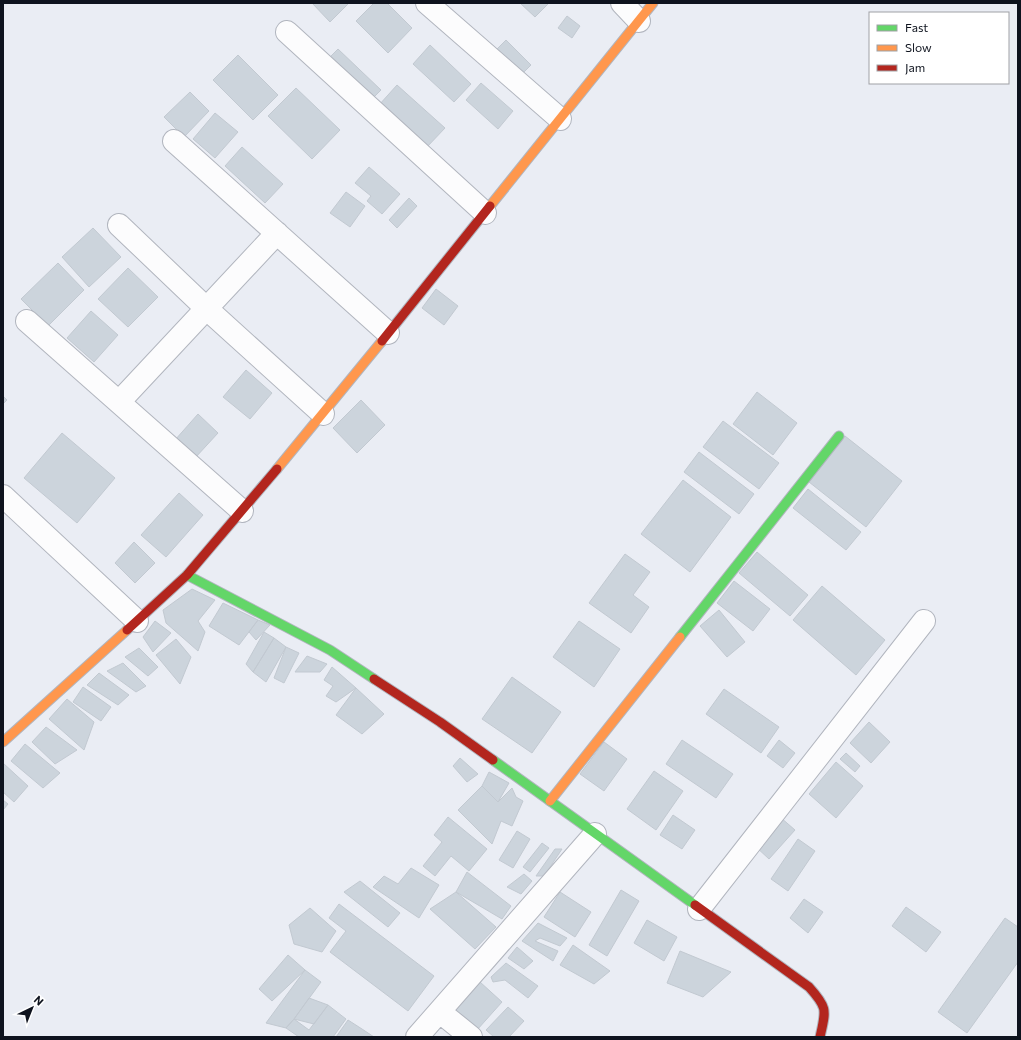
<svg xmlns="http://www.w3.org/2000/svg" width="1021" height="1040" font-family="Commissioner,sans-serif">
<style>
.building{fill:#ccd4dc;stroke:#c2c9d1}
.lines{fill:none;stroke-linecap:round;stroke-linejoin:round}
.street-casing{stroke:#b1b5be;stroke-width:24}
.fast-casing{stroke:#b1b5be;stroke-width:11}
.slow-casing{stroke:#b1b5be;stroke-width:11}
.jam-casing{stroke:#b1b5be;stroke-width:11}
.street{stroke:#fcfcfd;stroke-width:22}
.fast{stroke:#63d668;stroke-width:9}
.slow{stroke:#ff974d;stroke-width:9}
.jam{stroke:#b3261e;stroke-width:9}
</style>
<rect width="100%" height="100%" fill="#eaedf4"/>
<path class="building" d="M312,3H349L330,22Z
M374,3H387L412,28L388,53L356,21Z
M520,3H549L535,17Z
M567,16L580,26L572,38L558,28Z
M506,40L531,65L519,77L494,52Z
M430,45L471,84L454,102L413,64Z
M338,49L381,90L371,100L328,59Z
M238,55L278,95L253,120L213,80Z
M481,83L513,111L498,129L466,100Z
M397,85L445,128L426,148L379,105Z
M296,88L340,130L312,159L268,116Z
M190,92L209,111L184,137L164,117Z
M215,113L238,132L215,158L193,139Z
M242,147L283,184L265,203L225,166Z
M369,167L400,194L382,214L367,201L371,196L355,183Z
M346,192L365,206L350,227L330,213Z
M409,198L417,206L397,228L389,220Z
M93,228L121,257L89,287L62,257Z
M58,263L84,290L48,326L21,299Z
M128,268L158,297L128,327L98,299Z
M436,289L458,306L444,325L422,308Z
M91,311L118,335L94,362L67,338Z
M246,370L272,393L250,419L223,397Z
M757,392L797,423L773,455L733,424Z
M3,396L7,400L3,404Z
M361,400L385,425L357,453L333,428Z
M198,414L218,433L195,458L175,440Z
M723,421L779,463L759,489L703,447Z
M62,433L115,478L77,523L24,478Z
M845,436L902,481L866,527L809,482Z
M699,452L754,494L739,514L684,472Z
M683,480L731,517L690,572L641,534Z
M808,489L861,532L846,550L793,508Z
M179,493L203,515L166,557L141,535Z
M134,542L155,563L135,583L115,563Z
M757,552L808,595L790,616L739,573Z
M625,554L650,572L633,595L649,607L631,633L589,603Z
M734,581L770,609L753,631L717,603Z
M822,586L885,640L856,675L793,620Z
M192,589L215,600L198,621L205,632L198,651L166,623L163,610Z
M223,603L258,620L239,645L209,626Z
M719,610L745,642L727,657L700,626Z
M258,620L270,625L256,640L249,632Z
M155,621L171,633L153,652L143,637Z
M579,621L620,649L594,687L553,657Z
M264,632L274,638L253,672L246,664Z
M274,638L286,647L266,682L253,672Z
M176,639L191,657L180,684L156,655Z
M286,647L299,653L284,683L274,678Z
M139,648L158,667L148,676L125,657Z
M307,656L327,664L320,672H295Z
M123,663L146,686L136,692L107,671Z
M332,667L356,688L336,702L326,696L333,686L324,680Z
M99,673L129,695L118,705L87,685Z
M512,677L561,712L532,753L482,719Z
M83,687L111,707L101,721L73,702Z
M356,688L384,714L362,734L336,715Z
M724,689L779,727L761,753L706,714Z
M67,699L94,722L84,750L49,719Z
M869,722L890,742L871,763L850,743Z
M46,727L77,750L55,764L32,742Z
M682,740L733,774L716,798L666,764Z
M779,740L795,753L783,768L767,756Z
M604,742L627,759L604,791L580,774Z
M25,744L60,773L43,788L11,761Z
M846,753L860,766L855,772L840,759Z
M460,758L478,774L467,782L453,766Z
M836,762L863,786L836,818L809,794Z
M3,763L28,786L14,802L3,792Z
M654,771L683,791L656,830L627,809Z
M489,772L509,783L498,802L482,786Z
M482,786L498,802L512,788L516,797L523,801L512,826L501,821L492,844L458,810Z
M3,800L8,804L3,810Z
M673,815L695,830L682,849L660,835Z
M448,817L487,849L469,871L451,856L435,876L423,866L442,842L434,835Z
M780,817L795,830L769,859L755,846Z
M517,831L530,839L513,868L499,860Z
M798,839L815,851L788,891L771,879Z
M542,843L549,848L530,872L523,867Z
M555,849H562L544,876H536Z
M411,868L439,885L419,918L373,887L384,876L398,884Z
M467,872L511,906L502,919L456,892Z
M524,874L532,881L521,894L507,887Z
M360,881L400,913L388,927L344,892Z
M621,890L639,901L607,956L589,945Z
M456,892L496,927L475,949L430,909Z
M560,892L591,912L575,937L544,917Z
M804,899L823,912L808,933L790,918Z
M339,904L434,976L408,1011L330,952L346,931L329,918Z
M906,907L941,932L926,952L892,926Z
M310,908L336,931L322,952L294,944L289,925Z
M1005,918L1018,927V962L967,1033L938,1012Z
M647,920L677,937L664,961L634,943Z
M538,923L567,938L560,946L540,938L535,941L558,951L553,961L522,941Z
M573,945L610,971L594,984L560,965Z
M517,947L533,961L524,969L508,958Z
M680,951L731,972L703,997L667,983Z
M288,955L305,970L272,1001L259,989Z
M506,963L538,986L528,998L505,980L493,982L491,977Z
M305,970L321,982L294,1019L286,1028L266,1023Z
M480,982L502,1002L477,1030L455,1010Z
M309,998L328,1005L314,1024L294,1019Z
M328,1005L346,1019L333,1037H299L286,1028L294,1019L309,1030Z
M508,1007L524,1021L509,1037H494L486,1030Z
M348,1020L362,1029L374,1037H336Z"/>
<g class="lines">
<g class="street-casing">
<path id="street" d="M427,3L560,119
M622,3L639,21
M287,32L485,213
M174,141L388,333
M119,225L207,309L323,414
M27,321L242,511
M119,402L277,233
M3,496L137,621
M699,909L924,621
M440,1012L471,1037
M417,1037L595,834"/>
</g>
<g class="fast-casing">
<path id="fast" d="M187,575L330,650L374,679
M680,637L839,436
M493,760L695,905"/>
</g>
<g class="slow-casing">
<path id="slow" d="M490,206L653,3
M277,469L382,341
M3,742L127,630
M550,801L680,637"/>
</g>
<g class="jam-casing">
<path id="jam" d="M382,341L490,206
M127,630L187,575L277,469
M374,679L440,722L493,760
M695,905L809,987C828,1008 826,1010 820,1037"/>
</g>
<use href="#street" class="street"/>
<use href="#fast" class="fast"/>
<use href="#slow" class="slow"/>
<use href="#jam" class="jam"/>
</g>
<rect width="1021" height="1040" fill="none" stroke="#0e131e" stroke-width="8"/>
<rect x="869" y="12" width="140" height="72" fill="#ffffff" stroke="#9fa1a5"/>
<rect x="877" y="25" width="20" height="6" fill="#63d668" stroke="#9fa1a5"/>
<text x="905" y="32" font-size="12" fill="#0e131e">Fast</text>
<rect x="877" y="45" width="20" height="6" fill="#ff974d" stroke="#9fa1a5"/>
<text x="905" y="52" font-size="12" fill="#0e131e">Slow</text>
<rect x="877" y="65" width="20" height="6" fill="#b3261e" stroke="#9fa1a5"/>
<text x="905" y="72" font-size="12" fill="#0e131e">Jam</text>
<g transform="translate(32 1008) rotate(43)" stroke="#ffffff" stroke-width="3" paint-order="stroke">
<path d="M0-3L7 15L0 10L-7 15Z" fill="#0e131e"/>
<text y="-6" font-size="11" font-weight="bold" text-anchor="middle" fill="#0e131e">N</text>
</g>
</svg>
